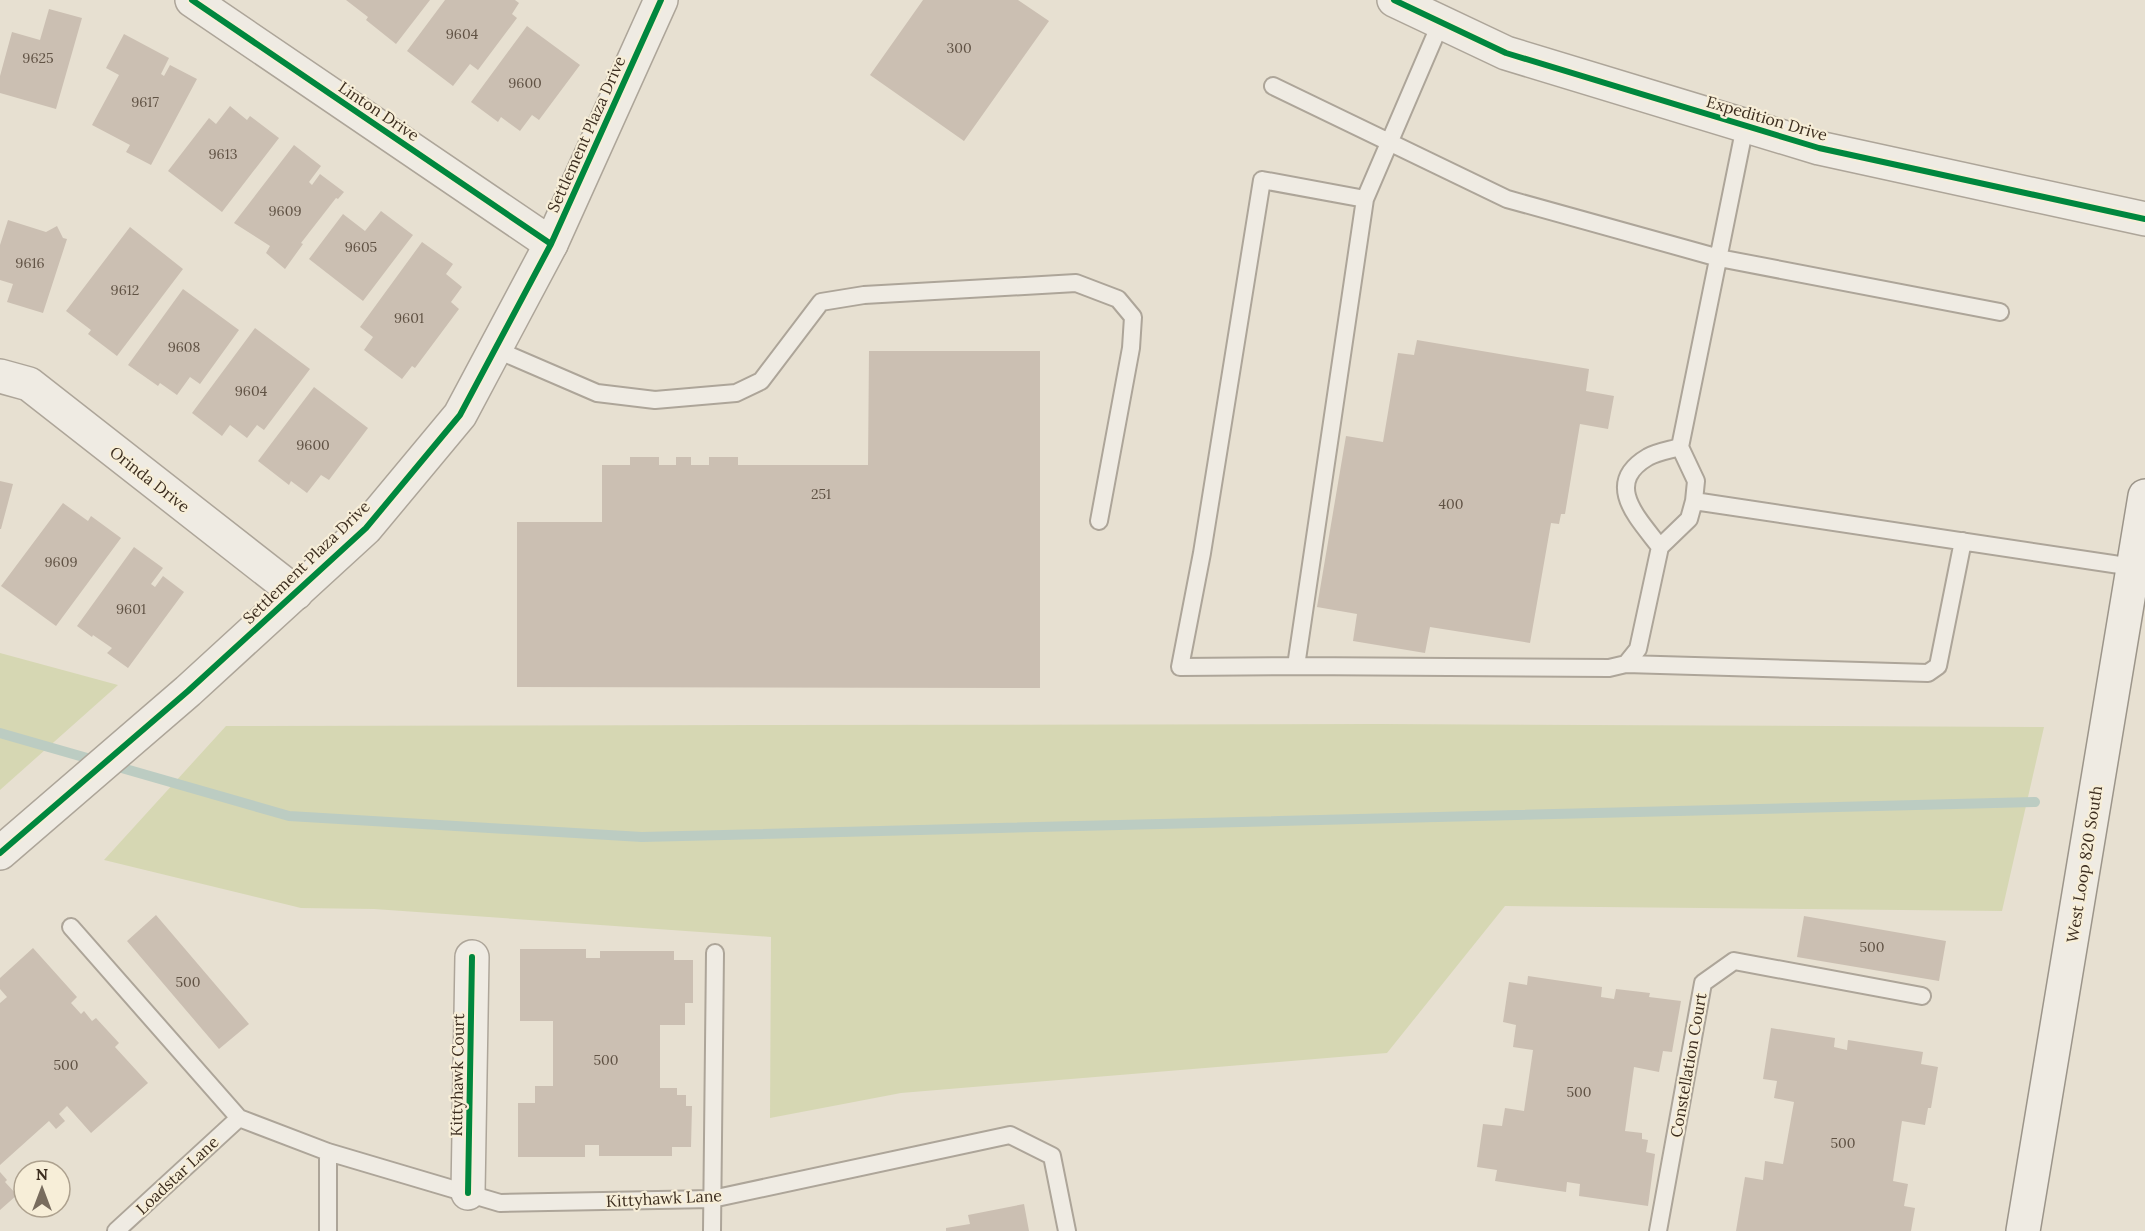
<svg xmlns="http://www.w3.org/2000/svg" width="2145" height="1231" font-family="Lora,serif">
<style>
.green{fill:#d6d7b3}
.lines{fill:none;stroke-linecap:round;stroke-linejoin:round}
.stream{stroke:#bcccc2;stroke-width:10}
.building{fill:#cbbfb2}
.service-casing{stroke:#ada599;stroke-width:20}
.minor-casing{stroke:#ada599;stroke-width:36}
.tertiary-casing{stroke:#ada599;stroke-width:36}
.secondary-casing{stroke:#9c958a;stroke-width:36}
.service{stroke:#efebe3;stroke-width:16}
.minor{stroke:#efebe3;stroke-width:33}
.tertiary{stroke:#efebe3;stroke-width:33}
.secondary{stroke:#efebe3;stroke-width:33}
.cycleway-casing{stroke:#f7eed8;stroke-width:10}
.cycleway{stroke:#00873e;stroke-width:6}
.labels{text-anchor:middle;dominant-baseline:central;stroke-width:4.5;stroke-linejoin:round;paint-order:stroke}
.number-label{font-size:14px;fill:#605244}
.street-label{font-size:16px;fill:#3d2e20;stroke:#f7eed8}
</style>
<rect width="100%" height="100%" fill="#e7e0d1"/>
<path class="green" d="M0,653L118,685L0,790Z
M1378,724L2044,727L2002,911L1505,906L1387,1053L901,1093L770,1118L771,937L374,909L301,908L104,860L226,726Z"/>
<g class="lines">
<path class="stream" d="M0,733L289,816L642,837L2035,802"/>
</g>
<path class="building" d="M346,0H430L396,44L366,20L368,17Z
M445,0H515L519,3L512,14L517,18L478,70L470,64L453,86L407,51Z
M923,0H1018L1049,21L964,141L870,75Z
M49,9L82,18L56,109L0,93V76L12,32L40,40Z
M527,26L580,65L539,120L532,115L520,131L501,117L498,122L471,102Z
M124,34L169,58L161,74L164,76L170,65L197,79L151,165L126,152L130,145L92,125L119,75L106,68Z
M230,106L247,120L250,116L279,138L222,212L168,171L209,118L216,124Z
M294,145L321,166L309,182L312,185L320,174L344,192L338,199L336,198L301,243L303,244L285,269L266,253L270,246L234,223Z
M381,211L413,235L363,301L309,259L343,214L365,231Z
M8,220L46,232L57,226L63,238L67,239L43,313L7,302L13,284L0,280V245Z
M130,227L183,269L117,356L88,334L91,330L66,311Z
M422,242L453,264L446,274L462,287L451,302L459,309L415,368L412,366L402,379L364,350L373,337L360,327Z
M183,289L239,330L200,384L190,377L177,395L160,383L158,386L128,365Z
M255,328L310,369L264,430L257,425L247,438L230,425L222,436L192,413Z
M1417,340L1589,369L1586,391L1614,396L1608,429L1580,424L1565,514H1561L1559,524L1551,523L1530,643L1430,627L1425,653L1353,641L1357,614L1317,607L1346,436L1383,442L1398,353L1414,355Z
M869,351H1040V688L517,687V522H602V465H630V457H659V465H676V457H691V465H709V457H738V465H868Z
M314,387L368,428L329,480L321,475L307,493L291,481L289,485L258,461Z
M0,481L13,484L1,529H0Z
M63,503L88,521L91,516L121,538L56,626L1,586Z
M134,547L163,568L151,584L155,587L163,576L184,592L128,668L107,653L112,648L93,635L92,637L77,626Z
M156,915L249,1024L219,1049L127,941Z
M1804,916L1946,941L1939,981L1797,957Z
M33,948L77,997L71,1003L81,1014L84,1011L92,1021L96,1018L119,1043L115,1047L148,1083L91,1133L67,1106L59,1114L65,1121L56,1129L49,1121L0,1165V1003L7,997L0,989V978Z
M520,949H586V958H600V951H674V960H693V1003H685V1025H660V1088H677V1095H686V1106H692L691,1147H672V1156H599V1145H585V1157H518V1103H535V1086H553V1021H520Z
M1528,976L1602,987L1601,997L1614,999L1616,989L1650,993L1649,997L1681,1001L1672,1052L1663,1051L1659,1072L1634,1067L1625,1131L1642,1133V1139L1648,1140L1646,1152L1655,1154L1648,1206L1579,1196L1580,1184L1567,1182L1566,1192L1495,1181L1497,1170L1477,1167L1483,1124L1502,1126L1505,1108L1524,1111L1533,1050L1513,1047L1516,1025L1503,1022L1509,982L1527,985Z
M1771,1028L1835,1038L1834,1047L1847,1050L1848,1040L1923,1052L1921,1064L1938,1067L1931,1108H1928L1925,1125L1902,1121L1893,1181L1908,1184L1904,1206L1915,1208L1911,1231H1736L1745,1177L1763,1180L1765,1161L1783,1164L1794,1102L1774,1098L1777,1081L1763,1079Z
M0,1172L7,1180L5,1182L17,1195L0,1210Z
M1024,1204L1029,1231H946V1228L970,1224L968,1215Z"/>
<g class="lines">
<g class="service-casing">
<path id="service" d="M1441,22L1365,199L1296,666L1609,668L1626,664L1638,649L1660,547L1689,519L1694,501
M1273,86L1507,199L1719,258L2000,312
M1745,126L1680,447L1696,481L1694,501L2133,567
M495,349L597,393L655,400L736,393L761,381L821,302L864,295L1076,283L1118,299L1133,317L1131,348L1099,521
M1660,547C1639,519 1602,484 1648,457C1657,452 1670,450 1680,447
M1626,664L1928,673L1938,666L1963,541
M1296,666L1180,667L1202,553L1262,180L1365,199
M71,927L239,1118L328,1152L500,1203L712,1199L1010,1135L1052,1156L1067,1231
M116,1231L239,1118
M328,1231V1152
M712,1231L715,953
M1658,1231L1703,983L1734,961L1922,996"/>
</g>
<g class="minor-casing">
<path id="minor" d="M192,0L551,244
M0,376L29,384L296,593
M468,1193L472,957"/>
</g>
<g class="tertiary-casing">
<path id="tertiary" d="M1394,0L1506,53L1819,148L2145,219
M0,853L188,691L366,528L460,415L551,244L661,0"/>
</g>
<g class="secondary-casing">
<path id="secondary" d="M2023,1231L2145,496"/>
</g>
<use href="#service" class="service"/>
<use href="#minor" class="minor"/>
<use href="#tertiary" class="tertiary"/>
<use href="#secondary" class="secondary"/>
<g class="cycleway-casing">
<path id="cycleway" d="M192,0L551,244
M1394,0L1506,53L1819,148L2145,219
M0,853L188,691L366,528L460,415L551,244L661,0
M468,1193L472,957"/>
</g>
<use href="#cycleway" class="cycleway"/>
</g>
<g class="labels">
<g class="number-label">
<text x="462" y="34">9604</text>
<text x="959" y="48">300</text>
<text x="38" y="58">9625</text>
<text x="525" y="83">9600</text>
<text x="145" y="102">9617</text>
<text x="223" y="154">9613</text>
<text x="285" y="211">9609</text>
<text x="361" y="247">9605</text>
<text x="30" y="263">9616</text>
<text x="125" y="290">9612</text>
<text x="409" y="318">9601</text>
<text x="184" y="347">9608</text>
<text x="251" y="391">9604</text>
<text x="313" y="445">9600</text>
<text x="821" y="494">251</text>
<text x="1451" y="504">400</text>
<text x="61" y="562">9609</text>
<text x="131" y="609">9601</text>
<text x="1872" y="947">500</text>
<text x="188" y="982">500</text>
<text x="606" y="1060">500</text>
<text x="66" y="1065">500</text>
<text x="1579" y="1092">500</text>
<text x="1843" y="1143">500</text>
</g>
<g class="street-label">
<text transform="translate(379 111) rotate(34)">Linton Drive</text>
<text transform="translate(1767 118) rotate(16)">Expedition Drive</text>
<text transform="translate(586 134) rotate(-66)">Settlement Plaza Drive</text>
<text transform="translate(150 479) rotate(38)">Orinda Drive</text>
<text transform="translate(306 562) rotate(-44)">Settlement Plaza Drive</text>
<text transform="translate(2084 864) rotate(-81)">West Loop 820 South</text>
<text transform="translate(1688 1065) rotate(-80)">Constellation Court</text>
<text transform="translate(457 1075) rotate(-89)">Kittyhawk Court</text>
<text transform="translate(177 1175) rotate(-43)">Loadstar Lane</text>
<text transform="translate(664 1198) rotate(-3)">Kittyhawk Lane</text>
</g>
</g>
<g transform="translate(42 1189)"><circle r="28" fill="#f7eed8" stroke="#ada18e" stroke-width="1.5"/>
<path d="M0-4.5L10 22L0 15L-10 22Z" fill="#786c5e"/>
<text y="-9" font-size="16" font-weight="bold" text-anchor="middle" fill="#3d2e20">N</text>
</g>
</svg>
